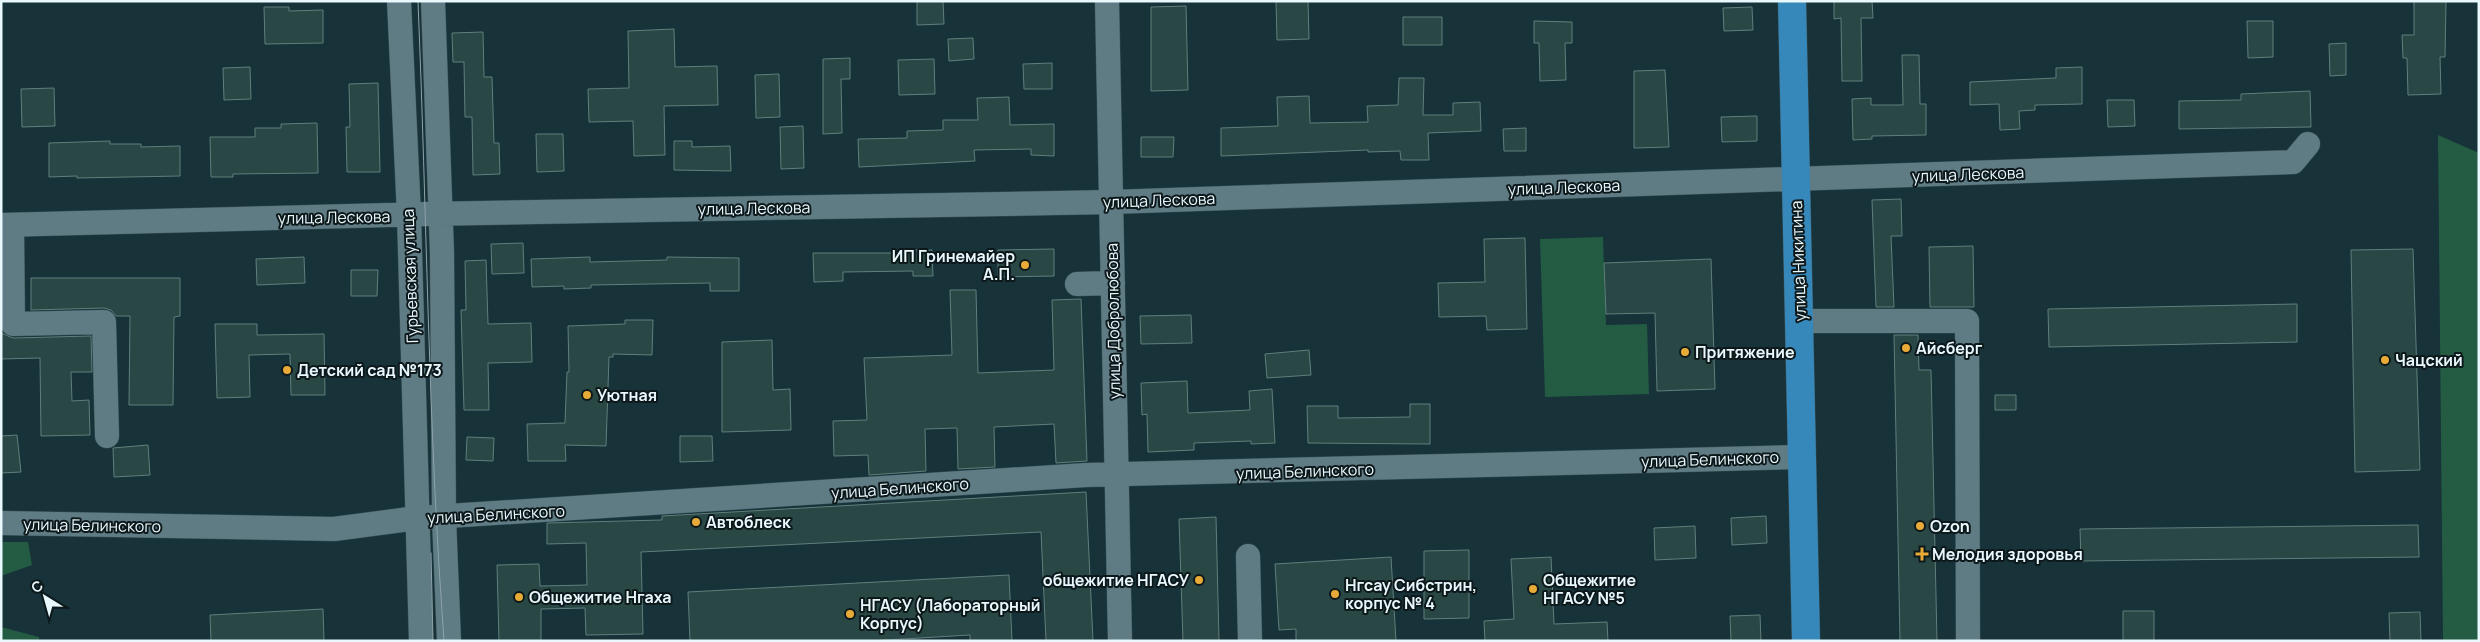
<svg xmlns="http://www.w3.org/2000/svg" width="2480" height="642" font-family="Manrope,sans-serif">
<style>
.green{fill:#235c43}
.building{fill:#294744;stroke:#607f7c}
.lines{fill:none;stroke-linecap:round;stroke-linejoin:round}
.minor-casing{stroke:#384f55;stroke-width:25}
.major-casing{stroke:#384f55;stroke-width:29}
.minor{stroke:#5f7b84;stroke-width:24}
.major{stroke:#3688ba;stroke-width:28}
.tram{stroke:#8ea3a9;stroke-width:1}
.poi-dot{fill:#e9ab38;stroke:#0d181b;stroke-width:2}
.labels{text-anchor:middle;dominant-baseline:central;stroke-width:4;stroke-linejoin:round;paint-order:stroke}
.street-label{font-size:16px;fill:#e8f8fd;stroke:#0d181b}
.poi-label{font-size:16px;font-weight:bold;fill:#e8f8fd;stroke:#0d181b;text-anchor:start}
</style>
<rect width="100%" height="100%" fill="#173239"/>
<path class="green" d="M2438,135L2479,153V641H2443Z
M1603,237L1606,325L1647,324L1649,394L1545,397L1540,239Z
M1,542H28L32,565L1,576Z
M1,627L39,637V641H1Z"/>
<path class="building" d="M917,1H943L944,24L917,25Z
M1276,1H1308L1309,39L1277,40Z
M1834,1H1872L1873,18H1861L1862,81H1842L1841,18L1834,19Z
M2414,1H2446L2445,57H2440L2441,94L2408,95L2407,58H2403L2402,35H2414Z
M1186,6L1188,90L1151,91V7Z
M264,7H289V11L323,10V43L265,44Z
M1752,7L1753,30L1724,31L1723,8Z
M1403,17H1442V45H1403Z
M1534,21L1572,22V43H1565L1566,80L1540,81L1539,43H1534Z
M2247,21H2273V57L2248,58Z
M674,29L675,67L717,66L718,105L664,106L665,155L634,156L633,121L589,122L588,89L629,88L628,31Z
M483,32L484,77H492L494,143H499L500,174L473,175L472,117H465L464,62H453L452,33Z
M973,38L974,59L949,61L948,39Z
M2346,43V75L2330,76L2329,44Z
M1902,55H1919L1920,104H1926V135L1872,136V139L1853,140L1852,99L1871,98V105H1903Z
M850,58V79H841L842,133L823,134V59Z
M934,59L935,94L899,95L898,60Z
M1052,63V89H1024L1023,64Z
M250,67L251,99L224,100L223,68Z
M2082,67V104L2035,105V110L2019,111L2020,129L2000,130L1999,104L1970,105V82L2056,78V68Z
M1665,70L1669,147L1634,148V71Z
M779,74L780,117L756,118L755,75Z
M1399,78H1424L1423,115H1453V103L1480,102L1481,131L1428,133L1429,160H1401L1400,151L1368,152V150L1221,156V128L1278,126L1277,97L1309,96L1310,123L1368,122L1367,106L1398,105Z
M378,83L380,172H347L346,127H350L349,84Z
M54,88L55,126L22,127L21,89Z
M2310,91L2311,127L2179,129V101L2241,100V94Z
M1009,97L1010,125L1054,124V156L1031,155V149L974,150L975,161L859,167L858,139L907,138V131L943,130V120H978L977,98Z
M2107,100H2134L2135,126L2108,127Z
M1757,116V141L1722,142L1721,117Z
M317,123L318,173L233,174V177H211L210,137H255V128H281V124Z
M803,126L804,168L781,169L780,127Z
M1526,128V151H1504L1503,129Z
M536,134H563L564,171L537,172Z
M1141,137H1174L1173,157H1141Z
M110,141V144H141V147L180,146V176L77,178V176L49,177V143Z
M674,141H692V147L730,146L731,171L674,170Z
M1901,199L1902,236H1891L1894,307H1876L1872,200Z
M1525,238L1527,329L1487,330L1486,316L1439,317L1438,283L1485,282L1484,239Z
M523,243L524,273L492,274L491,244Z
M1973,246L1974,307H1930L1929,247Z
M1054,249V276L998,277V250Z
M2413,249L2420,470L2355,472L2351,250Z
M912,250H932L933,276H913V271L843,272V281L814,282L813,253H912Z
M304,257L305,283L257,285L256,259Z
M590,257V262L667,260V257L739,258V291H710V283L591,285V288L564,289V286L532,287L531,259Z
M1711,259L1715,389L1657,391L1655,313L1606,314L1604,263Z
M486,260L488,324L531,323L532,362L488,363L489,410H464L461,310H466L465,261Z
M351,270H378L377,296H351Z
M31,278H180V316L174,317L173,405H129L130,316H116L111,310L104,308L31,310Z
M950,290H976L978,373L1054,370L1052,300L1081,299L1087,461L1056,463L1054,424L994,427L995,467L958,469L957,428L925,429L926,471L869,475L868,455L834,456L833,421L867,420L864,358L952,355Z
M2297,304V342L2049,347L2048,309Z
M1191,315L1192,343L1141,344L1140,316Z
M625,320H653L652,355L613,354V357H609L606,446L565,445L566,461H528L527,424L565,423L567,372H569L568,326L625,324Z
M215,324H257V335L324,334L325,395H291L290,354L249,355L250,397L217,398Z
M1,333L13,338L91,336L92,372H71L72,401L89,400L90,435L41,436L40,358L1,359Z
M1894,335H1918L1919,370H1931L1937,641H1900Z
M772,340L773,390L790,389L791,430L722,432V342Z
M1309,350L1311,375L1267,378L1265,354Z
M1187,381L1188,413L1250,410L1249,391L1272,389L1275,443L1251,444V441L1194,443V450L1148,452L1147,414L1142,415L1141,383Z
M1995,395H2016V410H1995Z
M1410,404H1430V444L1308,443L1307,406H1338V418L1410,417Z
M17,435L21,472L1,473V436Z
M680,436H712L713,461L680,462Z
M467,437L494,438L493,461L466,460Z
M148,445L150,475L114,477L113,448Z
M1086,492L1093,641H1046L1041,532L641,552L643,634L586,635L585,608L541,609V641H499L497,565L539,564L540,586L587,585L586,543L547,544V523L662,520V516Z
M1766,516L1767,543L1732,545L1731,518Z
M1216,517L1219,641H1183L1179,519Z
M2418,525L2419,557L2081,561L2080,529Z
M1695,526L1696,558L1655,560L1654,528Z
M1469,550V618L1424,619V551Z
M1391,557L1396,641H1296V629L1279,630L1275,564Z
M1551,557L1554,624L1607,622L1608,641H1485L1484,621L1514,619L1511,559Z
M1009,575L1012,641H970V635L869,641H690L688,592Z
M323,609L324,641H211L210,615Z
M2123,611H2154V641H2123Z
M2420,612L2421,641H2390L2389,613Z
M1760,615L1761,641H1731L1730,616Z"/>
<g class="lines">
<g class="minor-casing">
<path id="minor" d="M399,1L409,215L421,641
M433,1L442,253L444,518L449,641
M1107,1L1120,641
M1,225L427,214L1111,202L2293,162L2308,144
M12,225L13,324L104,322L107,436
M1077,284L1113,283
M1800,321H1967L1968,641
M1,523L334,529L417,518L1086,475L1800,457
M1248,556L1250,641"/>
</g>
<g class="major-casing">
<path id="major" d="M1792,1L1806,641"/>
</g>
<use href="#minor" class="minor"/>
<use href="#major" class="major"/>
<path class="tram" d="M418,1C427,214 428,428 444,641
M431,553L433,641"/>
</g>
<g class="poi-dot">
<circle cx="1025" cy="265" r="5"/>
<circle cx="1906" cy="348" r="5"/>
<circle cx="1685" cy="352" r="5"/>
<circle cx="2385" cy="360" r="5"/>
<circle cx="287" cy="370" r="5"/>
<circle cx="587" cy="395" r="5"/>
<circle cx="696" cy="522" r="5"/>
<circle cx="1920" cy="526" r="5"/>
<path d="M1919.5 546.5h5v5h5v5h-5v5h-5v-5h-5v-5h5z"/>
<circle cx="1199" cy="580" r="5"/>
<circle cx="1533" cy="589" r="5"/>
<circle cx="1335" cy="594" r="5"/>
<circle cx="519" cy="597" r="5"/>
<circle cx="850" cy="614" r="5"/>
</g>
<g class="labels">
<g class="street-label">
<text transform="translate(1968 174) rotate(-2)">улица Лескова</text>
<text transform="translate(1564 187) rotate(-2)">улица Лескова</text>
<text transform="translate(1159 200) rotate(-2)">улица Лескова</text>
<text transform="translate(754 208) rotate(-1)">улица Лескова</text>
<text transform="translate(334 217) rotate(-1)">улица Лескова</text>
<text transform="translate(1798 261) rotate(-92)">улица Никитина</text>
<text transform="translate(410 276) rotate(-92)">Гурьевская улица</text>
<text transform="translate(1113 321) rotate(-91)">улица Добролюбова</text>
<text transform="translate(1710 459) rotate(-2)">улица Белинского</text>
<text transform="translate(1305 471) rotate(-2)">улица Белинского</text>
<text transform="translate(900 488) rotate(-4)">улица Белинского</text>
<text transform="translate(496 514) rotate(-3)">улица Белинского</text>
<text transform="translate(92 525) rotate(1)">улица Белинского</text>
</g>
<g class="poi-label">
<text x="1015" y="256" text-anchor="end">ИП Гринемайер<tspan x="1015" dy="18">А.П.</tspan></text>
<text x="1916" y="348">Айсберг</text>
<text x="1695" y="352">Притяжение</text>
<text x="2395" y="360">Чацский</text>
<text x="297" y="370">Детский сад №173</text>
<text x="597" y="395">Уютная</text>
<text x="706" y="522">Автоблеск</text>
<text x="1930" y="526">Ozon</text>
<text x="1932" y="554">Мелодия здоровья</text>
<text x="1189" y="580" text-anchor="end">общежитие НГАСУ</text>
<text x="1543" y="580">Общежитие<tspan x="1543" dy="18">НГАСУ №5</tspan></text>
<text x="1345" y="585">Нгсау Сибстрин,<tspan x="1345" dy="18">корпус № 4</tspan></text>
<text x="529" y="597">Общежитие Нгаха</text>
<text x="860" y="605">НГАСУ (Лабораторный<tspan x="860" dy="18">Корпус)</tspan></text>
</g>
</g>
<rect width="2480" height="642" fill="none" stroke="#e8f8fd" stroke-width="5"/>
<g transform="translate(45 597) rotate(323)" stroke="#0d181b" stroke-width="4" paint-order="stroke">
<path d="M0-4L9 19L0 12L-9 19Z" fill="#e8f8fd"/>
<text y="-8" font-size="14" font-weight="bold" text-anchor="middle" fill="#e8f8fd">С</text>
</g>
</svg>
